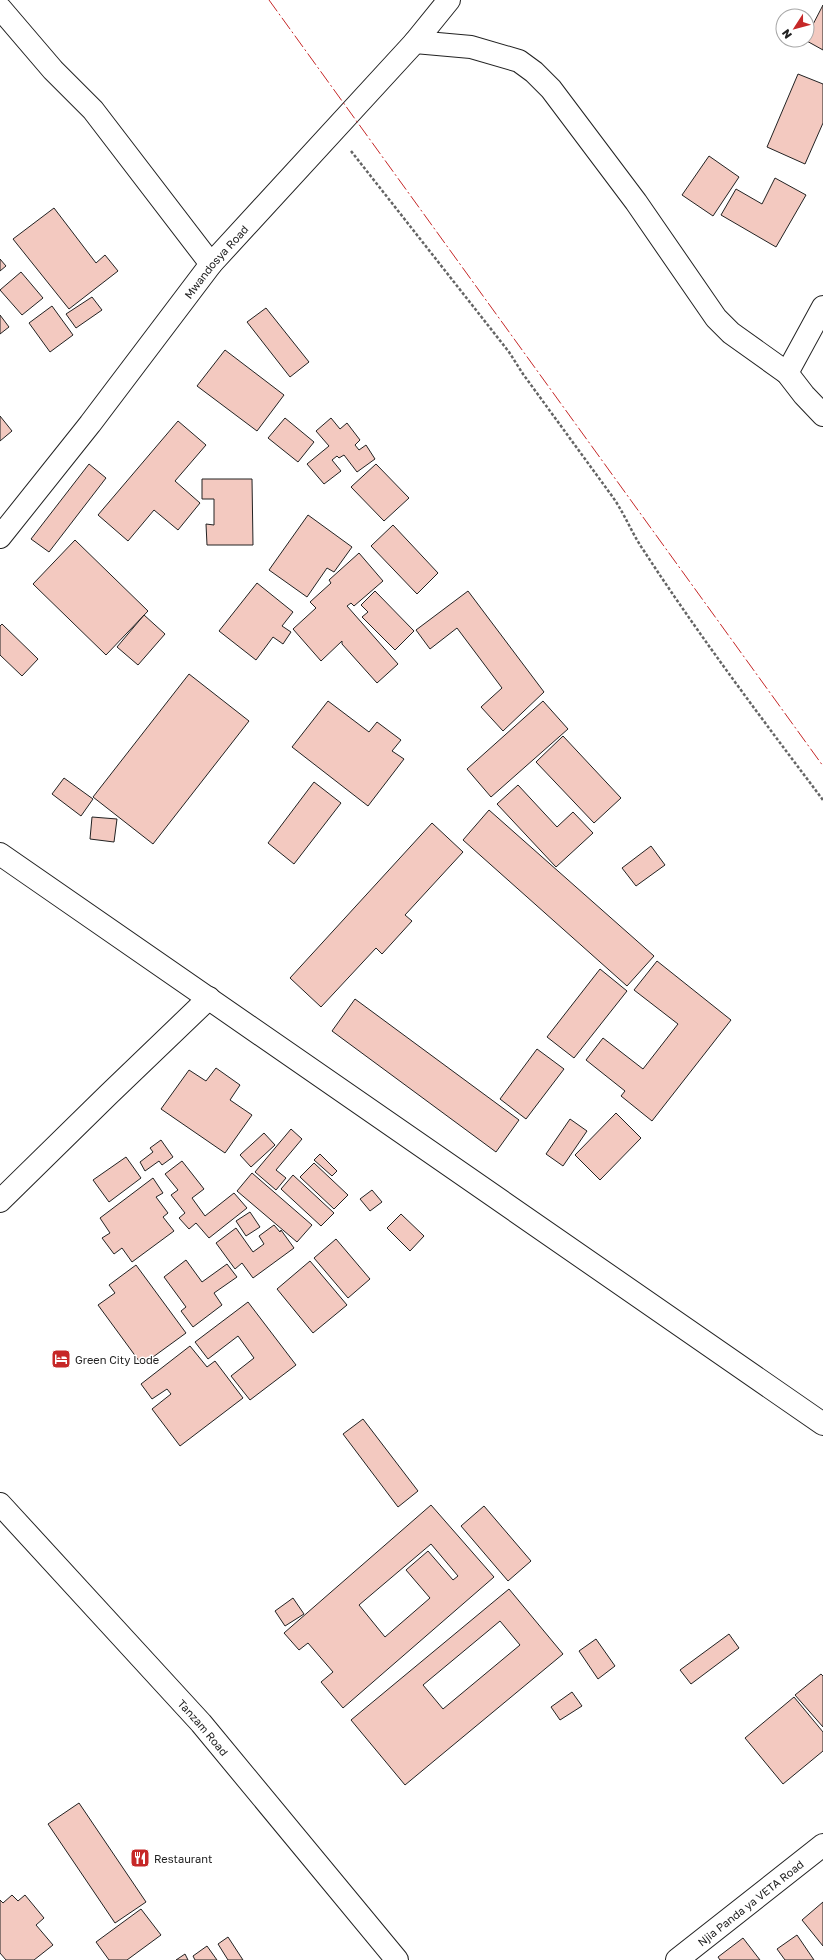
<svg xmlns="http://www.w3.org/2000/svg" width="823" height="1960" font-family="'Golos Text',sans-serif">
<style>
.building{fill:#f3c9c0;stroke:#222;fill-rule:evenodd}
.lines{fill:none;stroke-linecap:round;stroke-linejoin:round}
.street-casing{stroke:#222;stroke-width:24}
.secondary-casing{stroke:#222;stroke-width:24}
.highway-casing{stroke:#222;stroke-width:24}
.path{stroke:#646464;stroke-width:2.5;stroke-dasharray:3 2;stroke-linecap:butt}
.street{stroke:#fff;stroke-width:22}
.secondary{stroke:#fff;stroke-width:22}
.highway{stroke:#fff;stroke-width:22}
.power{stroke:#c62828;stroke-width:1;stroke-dasharray:14 3 2 3;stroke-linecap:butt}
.labels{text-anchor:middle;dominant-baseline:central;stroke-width:3;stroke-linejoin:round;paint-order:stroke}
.street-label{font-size:11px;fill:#222;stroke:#fff}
.poi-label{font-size:11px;fill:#222;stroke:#fff;text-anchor:start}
</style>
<rect width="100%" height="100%" fill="#fff"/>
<path class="building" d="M823,5V50L805,40H807V36Z
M798,74L823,84V123L805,164L767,147Z
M709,156L739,177L713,216L682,195Z
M775,178L806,195L776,247L721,215L736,189L762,204Z
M54,208L96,263L105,255L118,271L69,309L13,239Z
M0,259L6,266L0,271Z
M21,272L43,298L22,315L0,290Z
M92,297L102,310L76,328L66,314Z
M52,306L73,335L50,352L29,323Z
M266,308L309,362L290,377L247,322Z
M0,315L9,327L0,334Z
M225,350L284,395L257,431L197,386Z
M0,416L12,431L0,441Z
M285,418L314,442L298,462L268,438Z
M331,418L340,429L347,423L360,440L355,445L359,450L366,445L375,459L357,472L344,455L339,458L337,456L332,460L341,471L324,484L307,464L329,446L316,431Z
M178,421L206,445L175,481L200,503L178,530L154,510L128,541L98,515Z
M89,464L106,478L49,552L31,539Z
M376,464L409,498L384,521L351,487Z
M202,479H252L253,545H207L206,524L214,525V499H202Z
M308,515L352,547L334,572L327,568L307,597L269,570Z
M393,525L438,573L417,594L371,546Z
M75,540L148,611L106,655L33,584Z
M359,553L383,581L354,606L351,603L347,606L398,664L377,683L342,644V641L321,661L293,629L316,608L310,602L331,583L329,580Z
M257,583L293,612L282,626L291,632L283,644L273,637L256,660L219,631Z
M375,591L414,631L395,650L362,617L368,612L361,605Z
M468,591L544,692L503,731L481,707L502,688L457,628L430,649L416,630Z
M144,615L165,634L138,665L117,647Z
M2,624L38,659L22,676L0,655V626Z
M189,674L249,721L153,844L93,797Z
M328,701L369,732L377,722L401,740L392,751L404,759L368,806L292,747Z
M543,701L568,729L491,797L467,769Z
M563,736L621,798L594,823L536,762Z
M64,778L93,799L81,816L52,794Z
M314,782L341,803L294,864L268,843Z
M518,785L557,827L573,812L593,833L556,867L497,804Z
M489,810L654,956L627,986L463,840Z
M92,817L117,819L114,842L90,839Z
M432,823L463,852L405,915L412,921L382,954L376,948L321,1007L290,978Z
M651,846L665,865L636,886L622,868Z
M657,961L731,1020L652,1121L621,1096L625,1091L586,1060L603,1038L643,1069L678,1024L634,990Z
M600,969L627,991L574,1058L547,1037Z
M355,999L519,1120L496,1152L332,1031Z
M537,1049L564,1069L526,1119L500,1099Z
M216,1068L240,1085L230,1100L252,1115L225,1153L161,1109L189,1070L206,1081Z
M616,1113L641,1138L600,1180L575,1155Z
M570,1119L587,1131L563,1166L546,1154Z
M291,1129L302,1139L276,1170L286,1178L276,1190L255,1172Z
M264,1133L275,1145L251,1167L240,1155Z
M161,1140L173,1157L162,1165L159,1161L145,1171L140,1162L153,1152L150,1148Z
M320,1154L337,1171L332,1176L314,1160Z
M126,1157L141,1178L109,1202L93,1180Z
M182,1161L204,1189L192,1198L205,1216L234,1193L247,1208L209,1238L196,1223L189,1229L179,1218L185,1213L171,1195L178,1190L165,1174Z
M314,1163L348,1195L334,1209L300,1177Z
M252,1173L312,1225L297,1242L237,1191Z
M293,1175L334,1213L321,1226L281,1189Z
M153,1178L163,1193L156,1197L168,1213L163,1217L174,1231L132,1262L122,1248L114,1254L102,1238L110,1233L100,1218Z
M372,1190L382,1202L370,1211L360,1199Z
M250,1212L260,1227L246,1236L236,1221Z
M401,1214L424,1236L410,1251L387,1228Z
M274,1225L280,1232L281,1230L294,1248L253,1278L242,1263L235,1269L216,1243L236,1228L253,1252L264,1244L259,1236Z
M336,1239L370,1279L348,1298L314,1258Z
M186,1260L202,1282L227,1264L237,1277L214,1293L222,1305L193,1327L181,1311L186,1307L164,1277Z
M310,1261L347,1305L313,1333L277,1289Z
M136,1265L186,1333L142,1365L98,1305L115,1293L109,1285Z
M248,1302L296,1365L250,1400L231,1376L254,1358L238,1336L208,1359L195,1342Z
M190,1346L207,1367L215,1361L243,1398L180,1446L152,1409L171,1394L167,1389L152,1399L141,1384Z
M363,1419L418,1491L398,1507L343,1434Z
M431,1505L494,1577L343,1708L321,1682L333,1672L308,1643L299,1650L284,1633ZM431,1544L458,1576L453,1580L428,1551L406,1570L430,1598L385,1637L359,1605Z
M484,1506L531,1561L508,1581L461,1526Z
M509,1589L563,1654L405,1785L351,1720ZM500,1621L520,1645L443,1709L423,1685Z
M293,1598L304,1614L285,1626L275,1611Z
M729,1634L739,1648L691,1684L680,1670Z
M596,1639L615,1666L598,1679L579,1651Z
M821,1674L823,1676V1727L795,1695Z
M572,1692L582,1706L560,1720L551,1707Z
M794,1697L823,1732V1751L783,1784L745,1738Z
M79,1803L146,1902L115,1923L48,1824Z
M12,1895L18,1901L25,1895L44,1918L36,1925L53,1945L34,1960H6L0,1953V1900L3,1903Z
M823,1902V1946L802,1920Z
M141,1909L161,1935L127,1960H109L96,1942Z
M797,1935L814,1960H785L777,1949Z
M228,1937L243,1960H228L218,1944Z
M743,1938L760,1960H720L718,1957Z
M207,1946L217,1960H195L193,1956Z
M185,1954L188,1960H176Z"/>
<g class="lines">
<g class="street-casing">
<g id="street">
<path d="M0,8L53,70L93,110L211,264"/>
<path d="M415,42L471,47L519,61L534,72L551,89L636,202L716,318L731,333L787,373L804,395L823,415"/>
<path d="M787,373L823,307"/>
<path id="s1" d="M0,537L90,424L211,264L415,42L449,0"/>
<path d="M0,854L823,1424"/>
<path d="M0,1201L108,1095L209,998"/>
</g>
</g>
<g class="secondary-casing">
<g id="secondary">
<path id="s2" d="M677,1960L823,1845"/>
</g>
</g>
<g class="highway-casing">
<g id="highway">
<path id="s3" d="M0,1504L201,1723L397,1960"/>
</g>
</g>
<path class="path" d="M351,151L509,352L523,374L612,496C625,514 632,534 644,551C700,637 762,719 823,800"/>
<use href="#street" class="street"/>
<use href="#secondary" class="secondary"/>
<use href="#highway" class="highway"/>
<path class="power" d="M269,0L823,766"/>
</g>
<defs>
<g id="hotel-square" transform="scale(1)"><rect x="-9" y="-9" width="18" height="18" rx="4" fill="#c62828" stroke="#fff"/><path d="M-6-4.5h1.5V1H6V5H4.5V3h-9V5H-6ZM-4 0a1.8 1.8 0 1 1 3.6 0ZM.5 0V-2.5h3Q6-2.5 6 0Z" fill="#fff"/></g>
<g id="restaurant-square" transform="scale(1)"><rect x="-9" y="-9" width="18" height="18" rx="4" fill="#c62828" stroke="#fff"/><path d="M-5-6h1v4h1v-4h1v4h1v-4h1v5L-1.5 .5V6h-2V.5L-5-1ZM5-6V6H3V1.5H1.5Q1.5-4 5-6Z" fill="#fff"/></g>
</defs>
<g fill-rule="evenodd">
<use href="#hotel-square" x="61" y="1359"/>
<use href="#restaurant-square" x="140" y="1858"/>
</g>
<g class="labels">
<g class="street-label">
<text stroke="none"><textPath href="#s1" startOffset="350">Mwandosya Road</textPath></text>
<text stroke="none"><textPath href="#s3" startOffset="302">Tanzam Road</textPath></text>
<text stroke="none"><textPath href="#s2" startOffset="93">Njia Panda ya VETA Road</textPath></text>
</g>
<g class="poi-label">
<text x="75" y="1359">Green City Lode</text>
<text x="154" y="1858">Restaurant</text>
</g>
</g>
<g transform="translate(795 28) rotate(234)"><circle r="19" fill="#ffffff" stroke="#a7a7a7"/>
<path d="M0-3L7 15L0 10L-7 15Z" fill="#c62828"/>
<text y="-6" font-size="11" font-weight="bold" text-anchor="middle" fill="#222222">N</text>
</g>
</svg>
